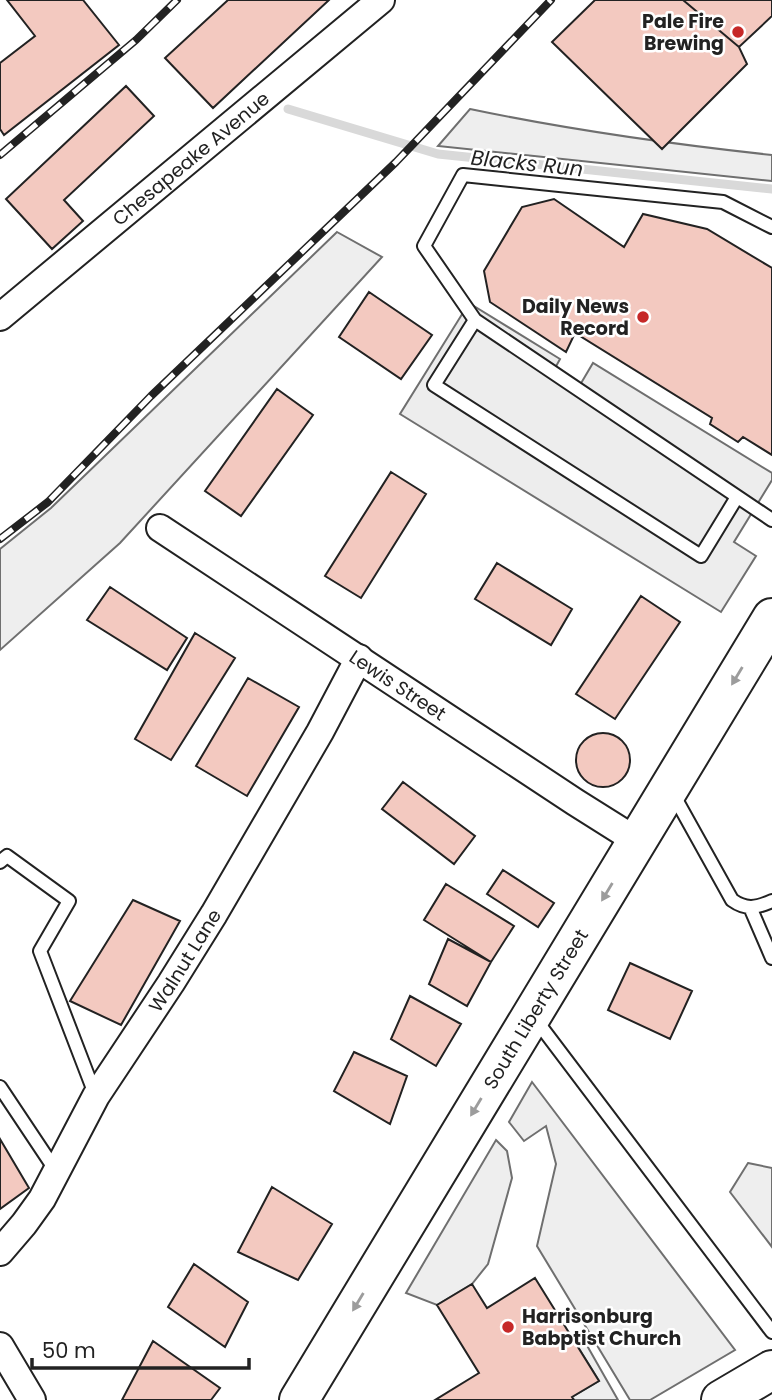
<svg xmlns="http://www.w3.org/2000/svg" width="772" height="1400" font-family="Poppins,sans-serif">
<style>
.green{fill:#eee;stroke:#6f6f6f;stroke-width:2}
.parking{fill:#ededed;stroke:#6f6f6f;stroke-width:2}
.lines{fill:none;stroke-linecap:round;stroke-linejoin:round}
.stream{stroke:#d9d9d9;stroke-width:9}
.building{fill:#f3c9c0;stroke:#222;stroke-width:2}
.service-casing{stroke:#222;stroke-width:16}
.minor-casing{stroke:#222;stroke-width:30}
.primary-casing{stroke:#222;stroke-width:42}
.service{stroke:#fff;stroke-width:12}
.minor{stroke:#fff;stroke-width:26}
.primary{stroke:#fff;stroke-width:38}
.rail-casing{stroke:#222;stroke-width:8}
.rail{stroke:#fff;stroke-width:5;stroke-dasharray:16;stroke-linecap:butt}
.oneway{fill:#9c9c9c}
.poi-dot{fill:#c62828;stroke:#fff;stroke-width:2.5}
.labels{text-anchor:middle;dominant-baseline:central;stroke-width:5;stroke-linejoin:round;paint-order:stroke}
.poi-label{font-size:19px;font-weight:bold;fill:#222;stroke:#fff;text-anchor:end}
.street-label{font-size:19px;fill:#222;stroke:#fff}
.water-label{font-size:21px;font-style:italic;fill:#222;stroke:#fff}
</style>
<rect width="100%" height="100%" fill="#fff"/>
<path class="green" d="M470,109C570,130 670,144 772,155V181L438,146Z
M337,232L382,257L120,543L0,650V549L51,508Z
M532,1082L735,1350L650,1400H630L537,1246L556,1164L546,1126L524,1141L509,1122Z
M496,1140L507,1151L512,1178L488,1264L472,1284L437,1305L406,1293Z
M748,1163L772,1168V1247L730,1192Z
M585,1342L618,1400H574L572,1397L599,1381L578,1347Z"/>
<path class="parking" d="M469,303L560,359L554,370L580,385L593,363L772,473V480L734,542L756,556L721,612L400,414Z"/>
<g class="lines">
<path class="stream" d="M288,109L438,154L772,189"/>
</g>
<path class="building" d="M7,0H83L119,45L4,135L0,129V63L35,36Z
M228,0H329L213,108L165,58Z
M595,0H683L739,47L747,64L662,149L552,42Z
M683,0H772V16L739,47Z
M126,86L154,116L64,200L83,221L52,249L6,199Z
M554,199L624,247L643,214L707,229L772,268V455L743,437L738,442L710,424L712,418L575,333L566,352L490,302L484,271L522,207Z
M369,292L432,335L401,379L339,337Z
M277,389L313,415L241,516L205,491Z
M391,472L426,494L361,598L325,576Z
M497,563L572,609L551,645L475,599Z
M110,587L187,638L167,670L87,620Z
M641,596L680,622L615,719L576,694Z
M195,633L235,658L171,760L135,739Z
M248,678L299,707L247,796L196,766Z
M576 760a27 27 0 1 1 54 0a27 27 0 1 1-54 0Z
M403,782L475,836L454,864L382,809Z
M503,870L554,903L538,927L487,894Z
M446,884L514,926L491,962L424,920Z
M133,900L180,921L121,1025L70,1001Z
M448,939L491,962L467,1006L429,984Z
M630,963L692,991L670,1039L608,1010Z
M410,996L461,1024L436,1066L391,1039Z
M354,1052L407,1076L390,1124L334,1091Z
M0,1139L29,1188L0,1209Z
M272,1187L332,1224L298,1280L238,1252Z
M194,1264L248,1302L225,1347L168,1307Z
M535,1278L599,1381L572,1397L574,1400H435L479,1373L437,1305L472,1284L487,1308Z
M153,1341L220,1388L211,1400H122Z"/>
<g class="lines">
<g class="service-casing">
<path id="service" d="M475,320L424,246L463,175L723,202L772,227
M737,497L701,556L434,385L475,320L772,520
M673,794L732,900C746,910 756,908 772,901
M0,862L7,856L69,901L40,951L95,1094
M750,907L772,958
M536,1020L772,1332
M0,1087L56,1171"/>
</g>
<g class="minor-casing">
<g id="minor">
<path id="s1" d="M0,317L381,0"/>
<path id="s2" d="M160,528L575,802L637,841"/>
<path id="s3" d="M0,1252L24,1224L42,1199L96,1096L171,983L214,914L320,732L359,658"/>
<path d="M0,1346L32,1400"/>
</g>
</g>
<g class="primary-casing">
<g id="primary">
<path id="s4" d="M299,1400L772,618"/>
<path d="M721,1400L772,1370"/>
</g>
</g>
<use href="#service" class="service"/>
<use href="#minor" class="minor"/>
<use href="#primary" class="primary"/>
<g class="rail-casing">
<path id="rail" d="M0,155L136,40L177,0
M0,539L48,502L151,396L396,162L551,0"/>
</g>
<use href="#rail" class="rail"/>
</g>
<defs><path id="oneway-solid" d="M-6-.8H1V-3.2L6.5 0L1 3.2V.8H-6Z" transform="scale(1.75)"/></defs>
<g class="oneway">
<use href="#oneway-solid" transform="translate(737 676) rotate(121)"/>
<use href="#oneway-solid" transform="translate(607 892) rotate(121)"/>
<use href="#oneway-solid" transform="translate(476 1107) rotate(121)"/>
<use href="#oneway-solid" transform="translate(358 1302) rotate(121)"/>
</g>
<g class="poi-dot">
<circle cx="738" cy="32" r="7"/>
<circle cx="643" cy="317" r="7"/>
<circle cx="508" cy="1327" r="7"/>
</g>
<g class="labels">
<g class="poi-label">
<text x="724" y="21">Pale Fire<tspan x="724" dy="22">Brewing</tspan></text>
<text x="629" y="306">Daily News<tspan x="629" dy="22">Record</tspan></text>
<text x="522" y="1316" text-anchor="start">Harrisonburg<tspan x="522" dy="22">Babptist Church</tspan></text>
</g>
<g class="street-label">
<text stroke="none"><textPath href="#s1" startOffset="248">Chesapeake Avenue</textPath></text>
<text stroke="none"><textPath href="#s2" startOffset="285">Lewis Street</textPath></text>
<text stroke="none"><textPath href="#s3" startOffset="346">Walnut Lane</textPath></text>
<text stroke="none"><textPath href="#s4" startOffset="457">South Liberty Street</textPath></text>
</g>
<g class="water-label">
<text transform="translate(527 163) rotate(6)">Blacks Run</text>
</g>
</g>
<path d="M32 1358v10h217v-10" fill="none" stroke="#222222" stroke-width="3.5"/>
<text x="42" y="1358" font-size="21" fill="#222222" stroke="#ffffff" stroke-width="5" paint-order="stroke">50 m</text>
</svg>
